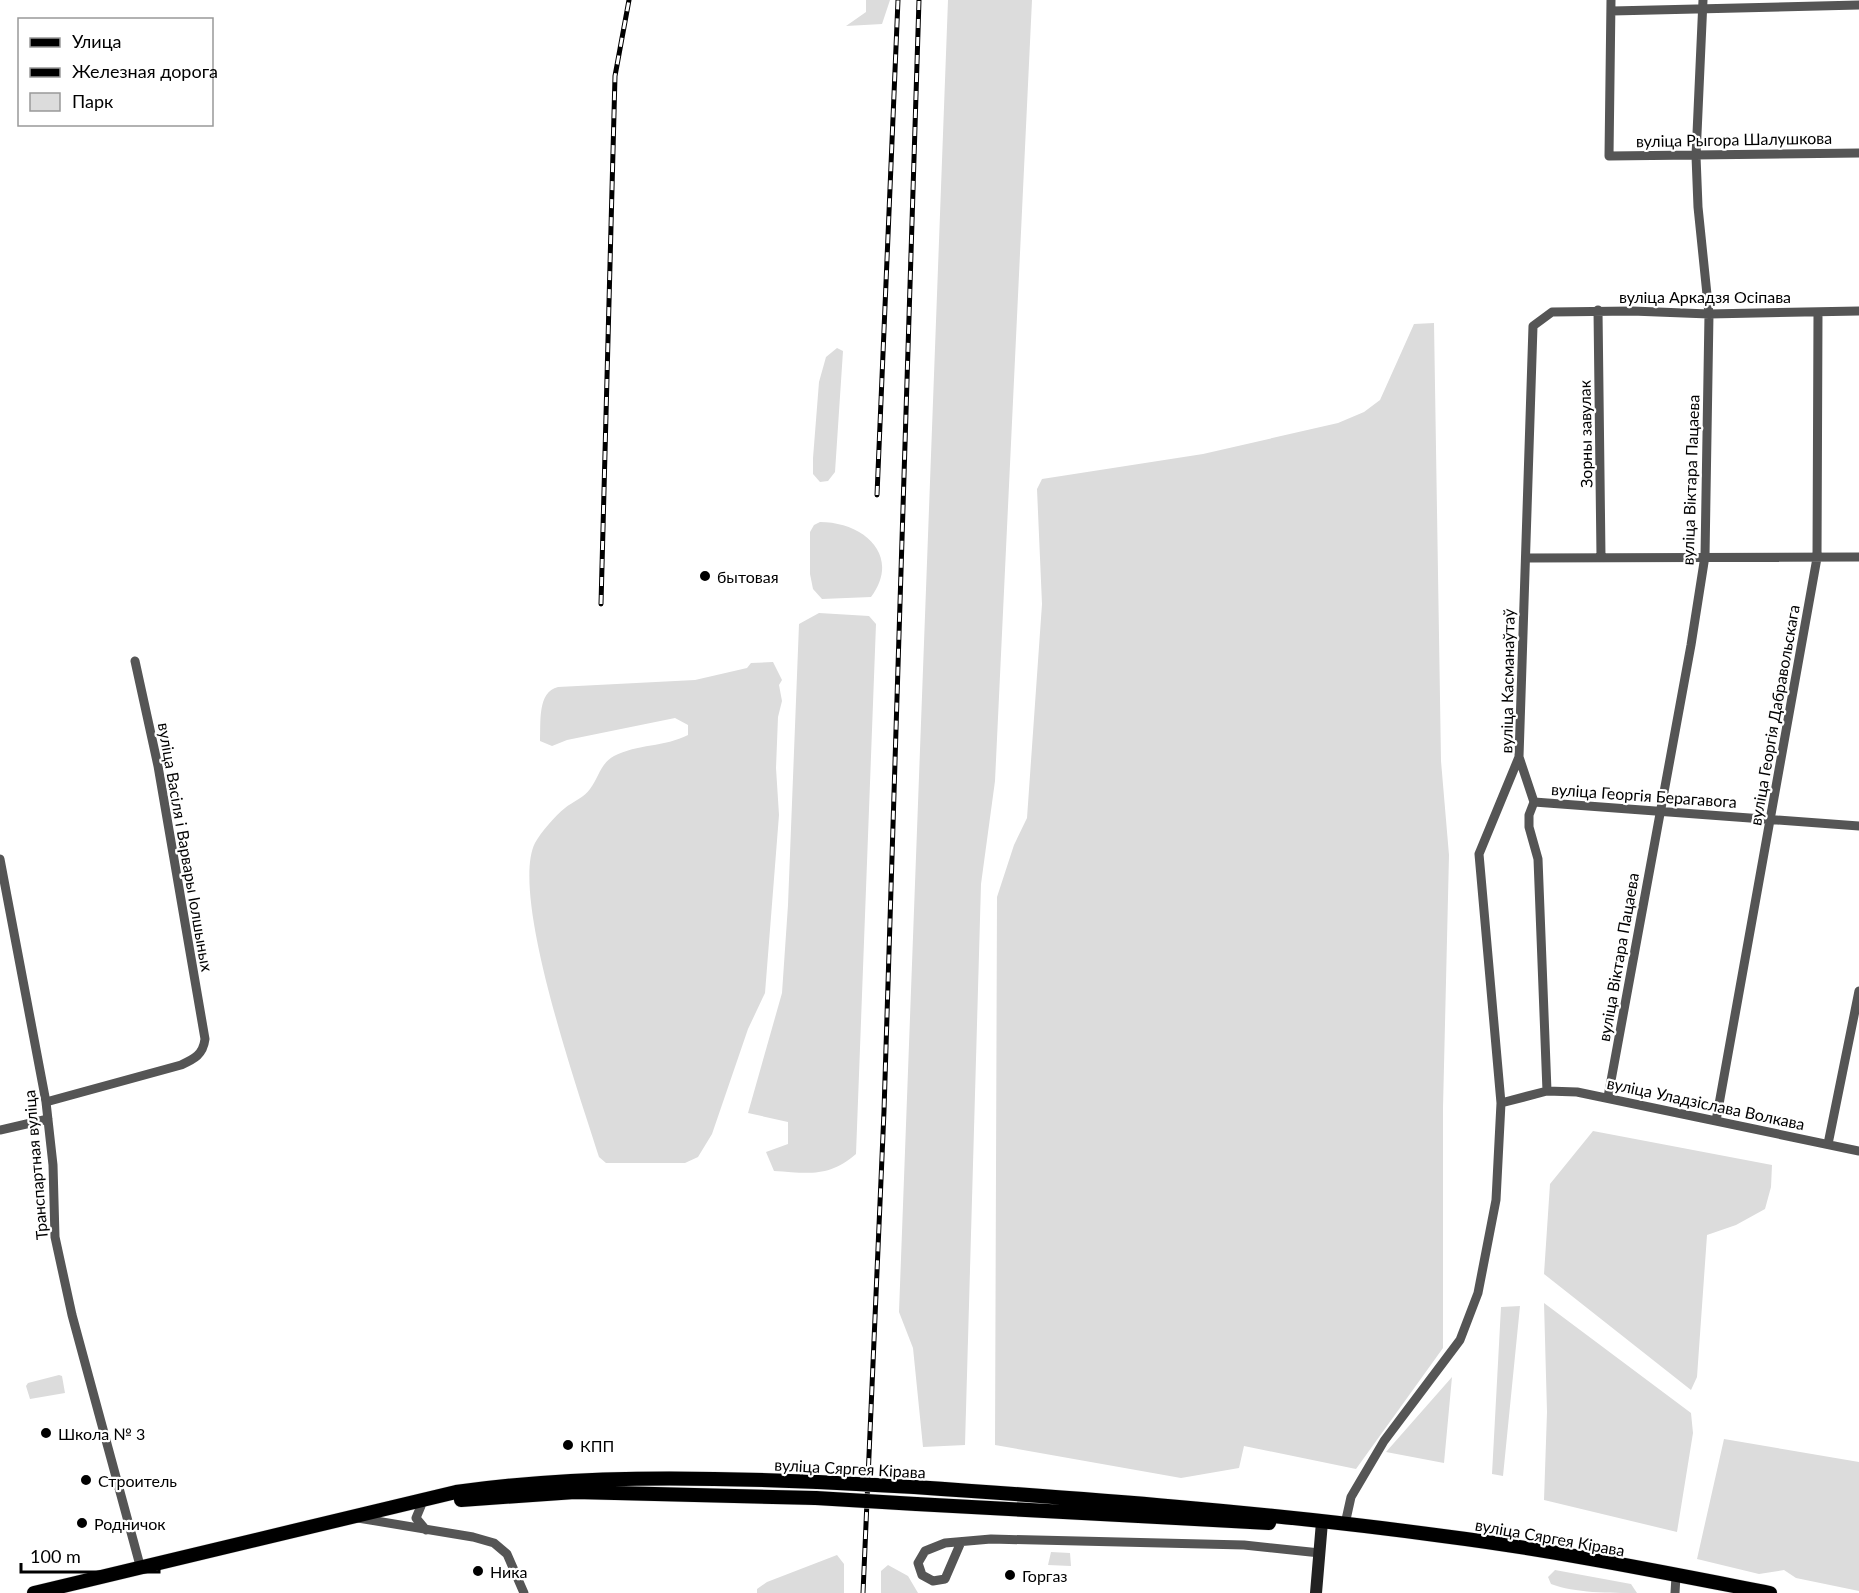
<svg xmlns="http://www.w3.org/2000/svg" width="1859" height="1593" font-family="Lato,sans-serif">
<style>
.green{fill:#dcdcdc}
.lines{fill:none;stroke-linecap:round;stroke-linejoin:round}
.primary-casing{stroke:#dbdbdb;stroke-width:15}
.street{stroke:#555;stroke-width:9}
.secondary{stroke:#222;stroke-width:12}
.primary{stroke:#000;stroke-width:14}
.rail-casing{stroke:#000;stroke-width:5}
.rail{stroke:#fff;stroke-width:3;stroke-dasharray:9;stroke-linecap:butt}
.primary-bridge-casing{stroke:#dbdbdb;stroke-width:15;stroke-linecap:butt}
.primary-bridge{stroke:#000;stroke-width:14}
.poi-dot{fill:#000;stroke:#fff;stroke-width:2}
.labels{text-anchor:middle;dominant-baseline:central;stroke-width:4.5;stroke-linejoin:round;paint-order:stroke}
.street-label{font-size:16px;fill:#000;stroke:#fff}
.poi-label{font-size:16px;fill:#000;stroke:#fff;text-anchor:start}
</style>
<rect width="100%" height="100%" fill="#fff"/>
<path class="green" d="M866,0H890L882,24L846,26L866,12Z
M948,0H1032L995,781L981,884L965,1445L923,1447L913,1348L899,1312Z
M1434,323L1441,761L1449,855L1443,1108V1348L1356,1469L1244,1446L1239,1468L1181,1478L995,1445L997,897L1014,845L1027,818L1042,604L1037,489L1042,479L1203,454L1338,423L1364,412L1380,400L1414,324Z
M837,348L843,351L835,472L828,481L820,482L813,474V458L819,382L826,357Z
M820,522C863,522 902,555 871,597L822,599L813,589L810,574V532L814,525Z
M819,613L869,616L876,624L856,1154C828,1178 808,1173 774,1171L766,1152L788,1144V1122L748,1113L782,993L788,905L799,624Z
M773,662L782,680L779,685L782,701L778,717L776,768L779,815L765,993L748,1029L712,1134L698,1157L685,1163H606L599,1157C580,1096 509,895 535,843C541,832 555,816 565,808C572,802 585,797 590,789C599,777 600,764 614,756C637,744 665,747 688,735V725L675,718L567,740L552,746L540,741C541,723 537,692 558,687L695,680L747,668L751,663Z
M1593,1131L1772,1165L1771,1187L1765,1209L1736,1225L1707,1235L1697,1377L1691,1390L1544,1274L1550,1184Z
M1544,1303L1691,1413L1693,1433L1677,1532L1544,1500L1547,1412Z
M1520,1306L1503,1476L1492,1474L1501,1307Z
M59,1375L62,1376L65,1393L30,1399L26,1386L28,1383Z
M1452,1377L1444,1463L1386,1452Z
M1724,1439L1859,1462V1591L1796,1578L1784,1570L1759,1574L1697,1559Z
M1051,1552L1070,1553L1071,1566L1048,1565Z
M837,1555L844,1564V1593H757V1589L767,1582Z
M888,1565L908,1576L918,1593H881V1571Z
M1555,1570L1631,1584L1637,1593C1611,1593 1574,1593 1551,1584L1548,1577Z"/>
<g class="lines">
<g class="primary-casing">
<path id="primary" d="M914,1487C1091,1499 1267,1512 1443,1536C1553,1550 1662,1572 1770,1593
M461,1500L575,1492L816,1498
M916,1504L1269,1523
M34,1593L456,1492C577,1475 696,1477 818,1482"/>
</g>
<path class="street" d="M1611,0L1609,156L1859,153
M1612,11L1859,5
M1598,310L1601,557
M1527,558L1859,557
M1534,802L1859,826
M0,859L46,1102L53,1165L55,1237L72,1315L141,1569
M1547,1091L1538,859L1529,827V815L1534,802L1519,757L1533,326L1552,312L1632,311L1709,314L1859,311
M1608,1097L1691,645L1705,556L1709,314L1698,207L1696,156L1703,0
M46,1102L181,1065C194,1059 203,1055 205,1039L158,766L135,661
M1501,1103L1547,1091L1577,1092L1859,1151
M1716,1121L1817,558L1818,312
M0,1130L48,1119
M1828,1144L1859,991
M421,1506L416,1518L426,1530
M358,1518L473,1537L494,1543L507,1554L524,1593
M1345,1524L1351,1497L1384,1441L1460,1340L1478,1293L1496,1200L1501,1103L1479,854L1519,757
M961,1542L945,1579L933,1581L922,1575L918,1563L925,1551L945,1543L991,1539L1244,1545L1320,1553
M1675,1593L1676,1576"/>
<path class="secondary" d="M1316,1593L1322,1522"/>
<use href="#primary" class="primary"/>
<g class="rail-casing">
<path id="rail" d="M877,495L898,0
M601,604L615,76L629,0
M863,1593L884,1111L919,0"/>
</g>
<use href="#rail" class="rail"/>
<g class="primary-bridge-casing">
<path id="primary-bridge" d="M818,1482L914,1487
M816,1498L916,1504"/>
</g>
<use href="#primary-bridge" class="primary-bridge"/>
</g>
<g class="poi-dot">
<circle cx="705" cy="576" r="6"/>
<circle cx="46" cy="1433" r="6"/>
<circle cx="568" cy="1445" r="6"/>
<circle cx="86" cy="1480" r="6"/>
<circle cx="82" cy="1523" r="6"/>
<circle cx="478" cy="1571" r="6"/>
<circle cx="1010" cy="1575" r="6"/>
</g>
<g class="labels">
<g class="street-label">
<text transform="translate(1734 139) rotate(-1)">вуліца Рыгора Шалушкова</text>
<text x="1705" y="296">вуліца Аркадзя Осіпава</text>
<text transform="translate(1585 434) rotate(-91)">Зорны завулак</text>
<text transform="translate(1690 480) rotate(-88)">вуліца Віктара Пацаева</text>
<text transform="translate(1507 681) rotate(-89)">вуліца Касманаўтаў</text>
<text transform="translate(1774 715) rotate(-80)">вуліца Георгія Дабравольскага</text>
<text transform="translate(1644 795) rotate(4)">вуліца Георгія Берагавога</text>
<text transform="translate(186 847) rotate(80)">вуліца Васіля і Варвары Іолшыных</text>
<text transform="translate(1618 957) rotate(-80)">вуліца Віктара Пацаева</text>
<text transform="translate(1706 1103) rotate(12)">вуліца Уладзіслава Волкава</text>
<text transform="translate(35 1165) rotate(-95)">Транспартная вуліца</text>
<text transform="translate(850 1468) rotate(3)">вуліца Сяргея Кірава</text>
<text transform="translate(1550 1537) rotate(10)">вуліца Сяргея Кірава</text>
</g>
<g class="poi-label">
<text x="717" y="576">бытовая</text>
<text x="58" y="1433">Школа № 3</text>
<text x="580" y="1445">КПП</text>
<text x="98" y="1480">Строитель</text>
<text x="94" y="1523">Родничок</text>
<text x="490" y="1571">Ника</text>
<text x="1022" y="1575">Горгаз</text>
</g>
</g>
<rect x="18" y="18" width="195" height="108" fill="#ffffff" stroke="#999999" stroke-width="1.5"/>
<rect x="30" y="38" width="30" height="9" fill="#000000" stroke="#999999" stroke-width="1.5"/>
<text x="72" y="48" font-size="18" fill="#000000">Улица</text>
<rect x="30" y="68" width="30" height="9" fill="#000000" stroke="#999999" stroke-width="1.5"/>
<text x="72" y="78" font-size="18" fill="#000000">Железная дорога</text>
<rect x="30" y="93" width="30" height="18" fill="#dcdcdc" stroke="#999999" stroke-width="1.5"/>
<text x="72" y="108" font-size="18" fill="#000000">Парк</text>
<path d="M21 1563v9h138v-9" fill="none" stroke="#000000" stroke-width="3"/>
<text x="30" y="1563" font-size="18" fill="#000000" stroke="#ffffff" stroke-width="4.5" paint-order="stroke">100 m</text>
</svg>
